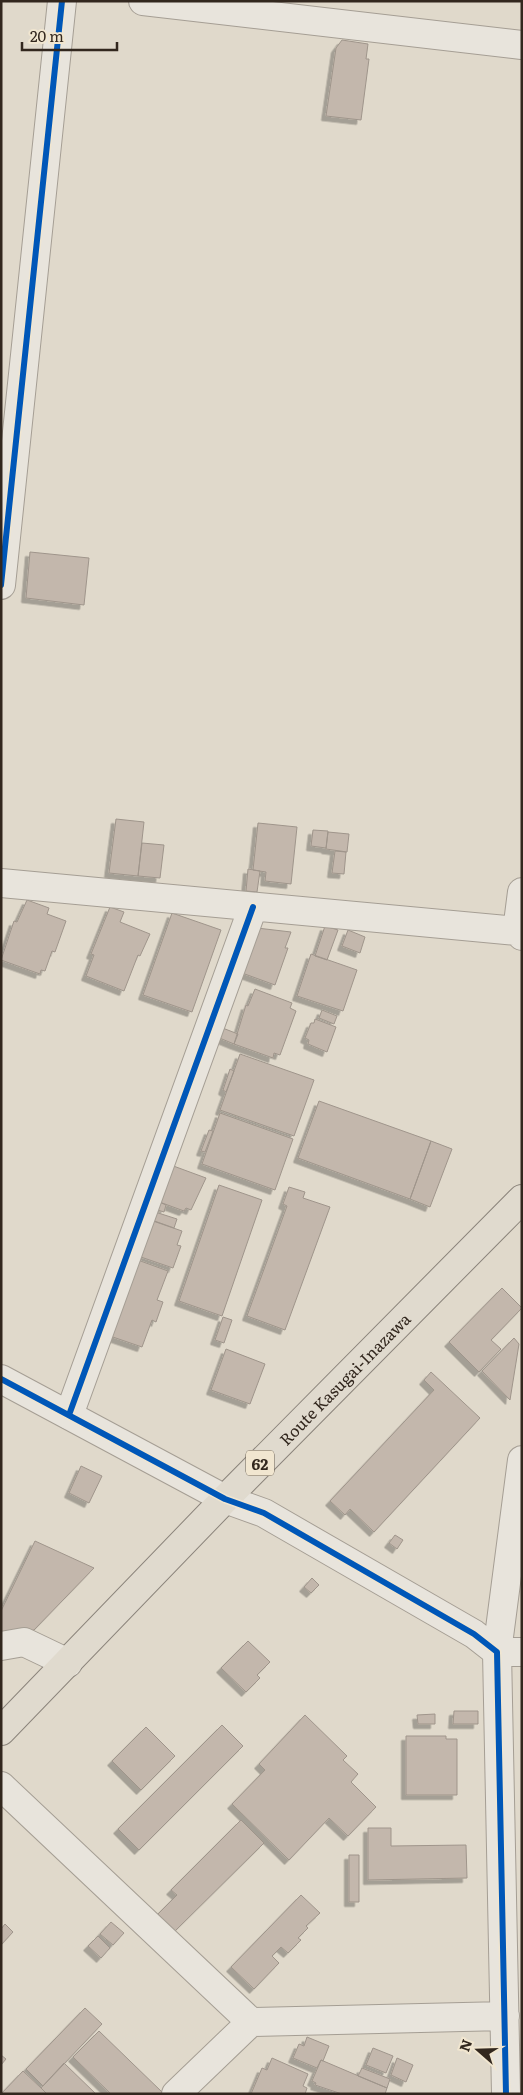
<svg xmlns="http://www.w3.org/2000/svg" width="523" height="2095" font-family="Literata,serif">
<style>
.building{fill:#c3b7ac;stroke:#9f958b;filter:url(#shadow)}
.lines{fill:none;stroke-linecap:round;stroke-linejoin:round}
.minor-casing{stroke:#a59e94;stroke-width:30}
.tertiary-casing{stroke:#a59e94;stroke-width:30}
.primary-casing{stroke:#8b847b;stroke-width:30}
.minor{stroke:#e8e4dc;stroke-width:28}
.tertiary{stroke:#e8e4dc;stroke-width:28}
.primary{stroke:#e0dace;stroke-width:28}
.cycleway-casing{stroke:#f1e6d0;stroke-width:9}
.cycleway{stroke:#0057b8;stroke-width:6}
.labels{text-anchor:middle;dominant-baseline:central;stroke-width:4;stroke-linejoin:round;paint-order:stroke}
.shield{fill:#f1e6d0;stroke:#6b6053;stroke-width:1}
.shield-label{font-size:15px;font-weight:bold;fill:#32271e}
.street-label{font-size:16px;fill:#32271e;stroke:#f1e6d0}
</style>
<defs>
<filter id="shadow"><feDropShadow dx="-4.5" dy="4.5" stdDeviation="0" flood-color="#0004"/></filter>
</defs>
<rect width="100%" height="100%" fill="#e0d9cb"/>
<path class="building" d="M342,40L368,44L366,59H369L361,120L326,116L336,48Z
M30,552L89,558L84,605L26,598Z
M116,819L144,822L138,876L109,873Z
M258,823L297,827L291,884L265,881L266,872L253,870Z
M313,830L328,831L326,848L311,846Z
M328,832L349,834L347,852L326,849Z
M142,843L164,845L160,878L138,876Z
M335,851L346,852L344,874L332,873Z
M248,869L260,871L257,892L246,891Z
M27,900L49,908L47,914L66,921L55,952L52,951L45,971L41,970L40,974L1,960L14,921L17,922Z
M110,907L124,912L120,922L150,934L140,956L138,955L124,991L86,976L94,955L91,954Z
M172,913L221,930L192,1012L143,995Z
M325,926L338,930L327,960L315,956Z
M257,928L291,932L285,948H288L275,985L242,973Z
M348,930L365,937L360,953L342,946Z
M311,954L357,970L343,1011L297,996Z
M255,989L292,1003L290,1008L296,1011L280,1055L274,1053L273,1058L234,1044L246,1005L248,1006Z
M322,1010L337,1016L334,1024L319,1018Z
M315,1019L336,1027L327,1052L308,1044L309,1040L305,1038L311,1023H314Z
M220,1027L238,1034L234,1044L217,1037Z
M240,1054L314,1080L294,1136L220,1110Z
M230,1069L234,1071L226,1092L223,1090Z
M319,1101L431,1141L410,1199L298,1158Z
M220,1113L293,1139L275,1190L202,1164Z
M209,1130L213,1131L205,1152L201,1151Z
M431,1141L452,1149L430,1207L410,1199Z
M168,1164L206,1178L191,1210L186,1208L184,1211L154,1200Z
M219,1185L262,1200L222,1316L179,1301Z
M289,1187L305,1192L303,1198L330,1207L285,1330L247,1316L287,1206L283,1204Z
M157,1201L166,1205L164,1212L154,1209Z
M152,1211L177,1219L174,1228L149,1219Z
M153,1221L182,1231L177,1245L181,1246L173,1268L135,1255Z
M135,1259L168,1271L157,1300L163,1302L156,1322L152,1320L142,1347L107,1335Z
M502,1288L522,1308L491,1340L501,1349L479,1372L449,1342Z
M223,1317L232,1320L224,1343L215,1340Z
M514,1338L519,1344L510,1400L482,1371Z
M226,1349L265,1364L250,1404L211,1390Z
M431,1372L480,1418L374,1532L350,1509L345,1515L330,1501L434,1390L424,1380Z
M81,1466L102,1476L89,1503L69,1493Z
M395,1535L403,1540L397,1549L389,1543Z
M35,1541L94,1568L34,1630L8,1635L1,1632V1611Z
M312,1578L319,1585L311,1593L304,1587Z
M248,1641L270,1662L257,1675L260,1678L246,1692L221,1668Z
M454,1711H478V1724H453Z
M435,1714V1724H418L417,1715Z
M305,1715L347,1756L343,1760L358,1774L351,1782L376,1807L348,1836L329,1818L289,1860L232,1804L265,1770L259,1764Z
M222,1725L243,1746L139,1850L118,1829Z
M146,1727L175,1756L141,1790L112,1761Z
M406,1736H446V1739H457V1795H406Z
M241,1820L264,1843L175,1931L158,1914L177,1895L171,1890Z
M368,1828H391V1846L466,1845L467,1878L368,1880Z
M349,1855H359V1902H349Z
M301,1895L320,1913L306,1926L308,1928L298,1938L301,1940L288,1953L281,1947L272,1956L279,1963L254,1989L231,1967Z
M111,1922L124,1933L113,1945L100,1934Z
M5,1924L13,1932L1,1945V1929Z
M98,1936L110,1948L101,1958L88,1946Z
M85,2008L102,2024L43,2086L26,2069Z
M99,2031L162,2092L161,2094H111L73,2057Z
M307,2037L329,2046L323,2061L321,2060L317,2068L293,2058L299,2044L304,2046Z
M373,2048L393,2056L386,2073L366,2065Z
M1,2055L6,2059L1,2065Z
M272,2058L308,2074L303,2086L307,2088L305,2094H251L262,2068L267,2070Z
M397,2058L413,2065L406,2082L391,2075Z
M321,2060L387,2088L385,2094H342L315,2085L316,2083L312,2081Z
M64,2063L96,2094H47L41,2088Z
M362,2068L390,2079L387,2088L358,2076Z
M23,2071L41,2088L47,2094H1Z"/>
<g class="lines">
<g class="minor-casing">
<path id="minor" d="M143,1L522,45
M1,585L62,1
M1,883L517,931
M522,892L517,931L522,936
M69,1415L253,907
M522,1460L497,1652H522
M225,1499L264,1513L474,1634L497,1652L506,2094
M1,1646L24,1642L68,1663
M1,1786L251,2022
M176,2094L251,2022L505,2016"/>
</g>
<g class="tertiary-casing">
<path id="tertiary" d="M1,1379L225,1499"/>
</g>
<g class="primary-casing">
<g id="primary">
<path id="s1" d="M1,1731L225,1499L522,1199"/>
</g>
</g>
<use href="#minor" class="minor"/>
<use href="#tertiary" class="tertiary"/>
<use href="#primary" class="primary"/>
<g class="cycleway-casing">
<path id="cycleway" d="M1,585L62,1
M1,1379L225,1499L264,1513L474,1634L497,1652L506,2094
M69,1415L253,907"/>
</g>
<use href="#cycleway" class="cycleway"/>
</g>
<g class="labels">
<rect class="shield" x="246" y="1450.5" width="28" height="25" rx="4"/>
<g class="shield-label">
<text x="260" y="1463">62</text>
</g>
<g class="street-label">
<text stroke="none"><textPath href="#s1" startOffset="492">Route Kasugai-Inazawa</textPath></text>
</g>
</g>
<rect width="523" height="2095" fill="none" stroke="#32271e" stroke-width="5"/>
<g transform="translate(478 2050) rotate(290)" stroke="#f1e6d0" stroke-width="4" paint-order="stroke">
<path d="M0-4L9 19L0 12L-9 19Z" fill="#32271e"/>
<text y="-8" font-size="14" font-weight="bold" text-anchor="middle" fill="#32271e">N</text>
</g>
<path d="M22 42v8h95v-8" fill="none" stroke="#32271e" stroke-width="2.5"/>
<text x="30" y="42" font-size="15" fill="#32271e" stroke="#f1e6d0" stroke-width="4" paint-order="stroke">20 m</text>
</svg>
